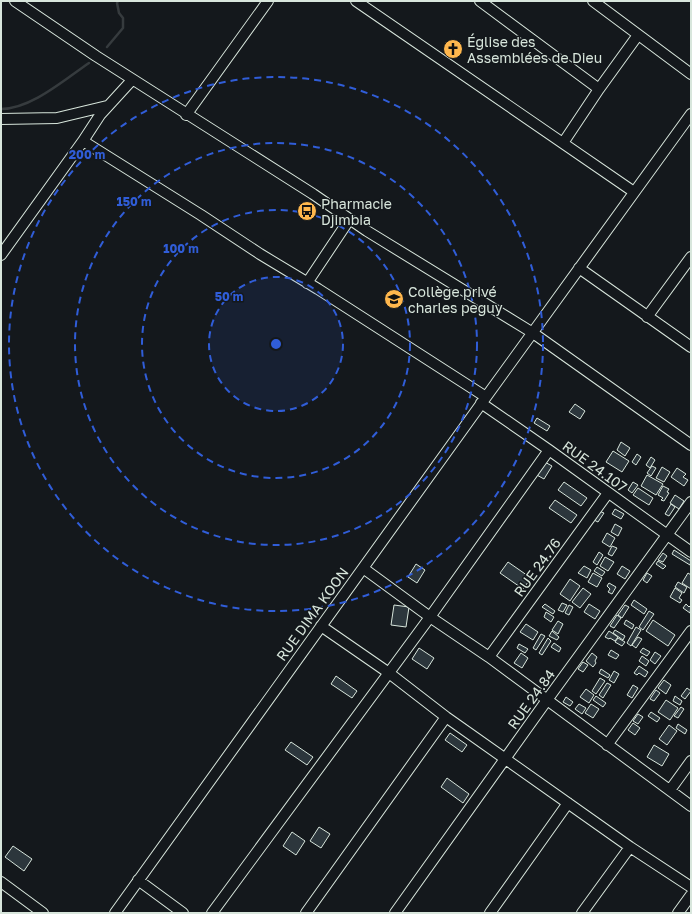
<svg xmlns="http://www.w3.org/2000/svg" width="692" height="914" font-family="'Golos Text',sans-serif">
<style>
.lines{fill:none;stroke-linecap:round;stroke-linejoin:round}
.stream{stroke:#363b3e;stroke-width:2.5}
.building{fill:#2c363c;stroke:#d8e6dc}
.minor-casing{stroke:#d8e6dc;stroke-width:12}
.minor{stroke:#14181c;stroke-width:10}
.ring{fill:none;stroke:#305dd8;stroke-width:2;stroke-dasharray:7 5}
.labels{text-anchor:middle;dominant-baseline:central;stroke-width:3;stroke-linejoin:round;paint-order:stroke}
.poi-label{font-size:14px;fill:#d8e6dc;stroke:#14181c;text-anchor:start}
.street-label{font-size:14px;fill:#d8e6dc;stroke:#14181c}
.centre{fill:#305dd8;stroke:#14181c;stroke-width:2}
.ring-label{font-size:12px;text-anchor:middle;font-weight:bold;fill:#305dd8;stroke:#14181c;stroke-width:3;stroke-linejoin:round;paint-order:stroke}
</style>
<rect width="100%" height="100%" fill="#14181c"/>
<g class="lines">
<path class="stream" d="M107,47L123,28V18L119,13L117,3L118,1
M1,109C31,109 64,80 89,63"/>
</g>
<path class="building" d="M575,404L585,411L580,419L569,412Z
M537,418L550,426L547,431L534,423Z
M621,442L630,448L625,456L617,450Z
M613,451L629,461L622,472L606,462Z
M637,454L641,457L636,465L632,462Z
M651,457L655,460L650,468L646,465Z
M543,461L552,466L544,479L535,474Z
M652,466L656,468L651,476L647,473Z
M662,467L670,472L664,482L656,478Z
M677,468L686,474L683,477L688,480L684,486L671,477Z
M647,475L663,484L656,495L641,486Z
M564,482L587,498L581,506L558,490Z
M633,482L638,485L632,493L628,490Z
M663,486L669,489L667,492L669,493L664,501L661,500L663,498L658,495Z
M638,488L653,498L649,505L633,495Z
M675,495L684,501L679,509L670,503Z
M555,500L577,515L571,523L549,508Z
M671,504L675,507L669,516L665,514Z
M615,509L624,514L621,519L612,514Z
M599,511L604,513L598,522L594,520Z
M615,524L622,528L618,536L611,532Z
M607,533L615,538L610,547L602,542Z
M612,546L617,548L612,556L608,554Z
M674,550L691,561L690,565L672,554Z
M599,552L603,555L597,565L593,562Z
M663,553L667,556L663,562L658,560Z
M605,557L614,562L608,571L600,566Z
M658,561L666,566L663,569L656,564Z
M508,562L531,578L523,589L500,573Z
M416,564L425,570L417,583L408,577Z
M584,566L591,570L587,578L578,573Z
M622,566L630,571L625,579L617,574Z
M597,567L605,572L602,576L594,571Z
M593,573L602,578L597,587L588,582Z
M647,573L652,576L647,583L643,580Z
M688,573L691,575V589L682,583Z
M570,579L580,586L570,601L560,594Z
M678,582L687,587L684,593L675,587Z
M609,583L616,587L612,594L608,592L610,589L607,586Z
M583,588L591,594L580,608L572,602Z
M675,588L682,593L679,598L682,600L680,603L670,597Z
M634,600L647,609L644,614L631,605Z
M562,603L567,605L563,612L558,610Z
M545,604L555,611L553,614L542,607Z
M589,604L600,611L595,619L584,612Z
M686,604L689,607L691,605L690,613L683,608Z
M394,605L409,607L406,627L391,625Z
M569,605L573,607L569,615L565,613Z
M625,605L629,607L622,618L618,615Z
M649,611L654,614L643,630L639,627Z
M546,612L554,617L551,622L544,617Z
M617,615L621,618L614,628L610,626Z
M626,620L634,625L632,629L624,624Z
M653,620L675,635L668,646L646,631Z
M558,621L563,624L558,634L552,630Z
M526,624L538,632L533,640L520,632Z
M636,627L641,630L631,646L627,643Z
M615,630L625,636L623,640L613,633Z
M552,631L559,637L557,640L549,636Z
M609,631L618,637L615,641L610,638L609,639L605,637Z
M541,634L545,636L536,650L533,648Z
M638,637L642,639L636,648L632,645Z
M548,638L551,641L542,655L539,653Z
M618,638L625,642L622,646L615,642Z
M554,643L561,648L559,652L551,647Z
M519,644L528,649L525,653L517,648Z
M419,648L434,658L427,669L412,659Z
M643,648L650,652L647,656L640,652Z
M611,650L619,655L616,659L608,655Z
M655,652L661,656L655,664L650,660Z
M521,653L528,658L522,668L514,663Z
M592,653L597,657L595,661L596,663L593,667L586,661Z
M642,656L649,661L646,666L639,661Z
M583,662L588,665L583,672L578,669Z
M639,666L648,672L645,677L639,673L637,675L634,673Z
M601,669L610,675L608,678L599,673Z
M614,671L619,674L614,683L609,680Z
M336,676L357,691L352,698L331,684Z
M600,678L605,681L596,694L592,691Z
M664,680L671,685L666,694L658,688Z
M607,683L611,685L603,698L599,695Z
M633,685L638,688L632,698L627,695Z
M687,688L691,691L685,699L681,696Z
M586,689L594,695L589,703L580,697Z
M656,690L660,693L654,701L650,699Z
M596,696L606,703L603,707L593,700Z
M675,696L682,701L680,705L673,701Z
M566,697L573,702L570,706L563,702Z
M666,700L678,708L670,720L658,712Z
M579,704L586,708L582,714L575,709Z
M591,704L599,709L593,718L585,713Z
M681,707L684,709L678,718L674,716Z
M651,712L660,718L657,722L648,716Z
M638,714L643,717L638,724L633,721Z
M633,723L640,728L635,735L628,730Z
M678,724L687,730L685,734L676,728Z
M669,725L677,731L667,745L659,739Z
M450,733L467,745L462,752L445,740Z
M291,742L313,757L307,765L285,750Z
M654,745L669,754L662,766L647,757Z
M447,778L469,794L463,803L441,787Z
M319,827L330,834L321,848L310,841Z
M292,832L305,841L296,855L283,846Z
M13,846L32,859L24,871L5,857Z"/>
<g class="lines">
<g class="minor-casing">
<path id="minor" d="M15,1L96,56L313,194L367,231L533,333L691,445
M356,1L634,192
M480,1L599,89
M593,1L691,74
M132,80L100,115L83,141L201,215L260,254L318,289L486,397
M186,115L268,1
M1,119L57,118L107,106
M563,143L599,89L638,35
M1,255L83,141
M579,268L691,347
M307,283L349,220
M647,317L691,257
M481,403L549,450L691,552
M363,568L430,617L489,657L691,806
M321,626L389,673L446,717L630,847L691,887
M489,657L608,493
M607,745L691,631
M670,790L691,761
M138,880L183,913
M1,882L43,913
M115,913L486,397L691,114
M212,913L430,617L549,450
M306,913L446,717
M395,913L547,700L691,502
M490,913L568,803
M582,913L630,847
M678,913L691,895"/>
</g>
<use href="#minor" class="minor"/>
</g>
<circle cx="276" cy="344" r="67" fill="#305dd8" fill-opacity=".12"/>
<g class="ring">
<circle cx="276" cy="344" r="67"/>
<circle cx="276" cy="344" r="134"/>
<circle cx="276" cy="344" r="201"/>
<circle cx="276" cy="344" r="267"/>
</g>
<defs>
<g id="church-disc" transform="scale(1)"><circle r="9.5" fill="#ffb74d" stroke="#14181c"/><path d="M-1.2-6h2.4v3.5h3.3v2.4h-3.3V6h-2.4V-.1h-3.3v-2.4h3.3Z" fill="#111"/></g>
<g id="bus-disc" transform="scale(1)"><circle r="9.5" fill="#ffb74d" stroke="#14181c"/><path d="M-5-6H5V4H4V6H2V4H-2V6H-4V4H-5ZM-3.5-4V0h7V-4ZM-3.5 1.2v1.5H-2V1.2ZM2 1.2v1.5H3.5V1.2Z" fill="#111"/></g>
<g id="school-disc" transform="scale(1)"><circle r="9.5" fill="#ffb74d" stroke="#14181c"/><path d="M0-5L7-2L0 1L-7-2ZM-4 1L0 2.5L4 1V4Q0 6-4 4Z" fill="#111"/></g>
</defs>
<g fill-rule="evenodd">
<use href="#church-disc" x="453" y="49"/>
<use href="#bus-disc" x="307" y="211"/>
<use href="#school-disc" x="394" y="299"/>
</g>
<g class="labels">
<g class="poi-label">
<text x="467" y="41">Église des<tspan x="467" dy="16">Assemblées de Dieu</tspan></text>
<text x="321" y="203">Pharmacie<tspan x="321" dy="16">Djimbia</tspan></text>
<text x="408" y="291">Collège privé<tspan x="408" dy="16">charles peguy</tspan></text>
</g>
<g class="street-label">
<text transform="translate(595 466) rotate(36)">RUE 24.107</text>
<text transform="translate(537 567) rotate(-54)">RUE 24.76</text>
<text transform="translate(312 614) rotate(-54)">RUE DIMA KOON</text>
<text transform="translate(531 699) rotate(-54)">RUE 24.84</text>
</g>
</g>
<circle cx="276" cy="344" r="6" class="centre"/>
<g class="ring-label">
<text x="87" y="159">200 m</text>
<text x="134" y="206">150 m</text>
<text x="181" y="253">100 m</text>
<text x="229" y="301">50 m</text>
</g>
<rect width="692" height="914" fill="none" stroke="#d8e6dc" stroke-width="4"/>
</svg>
